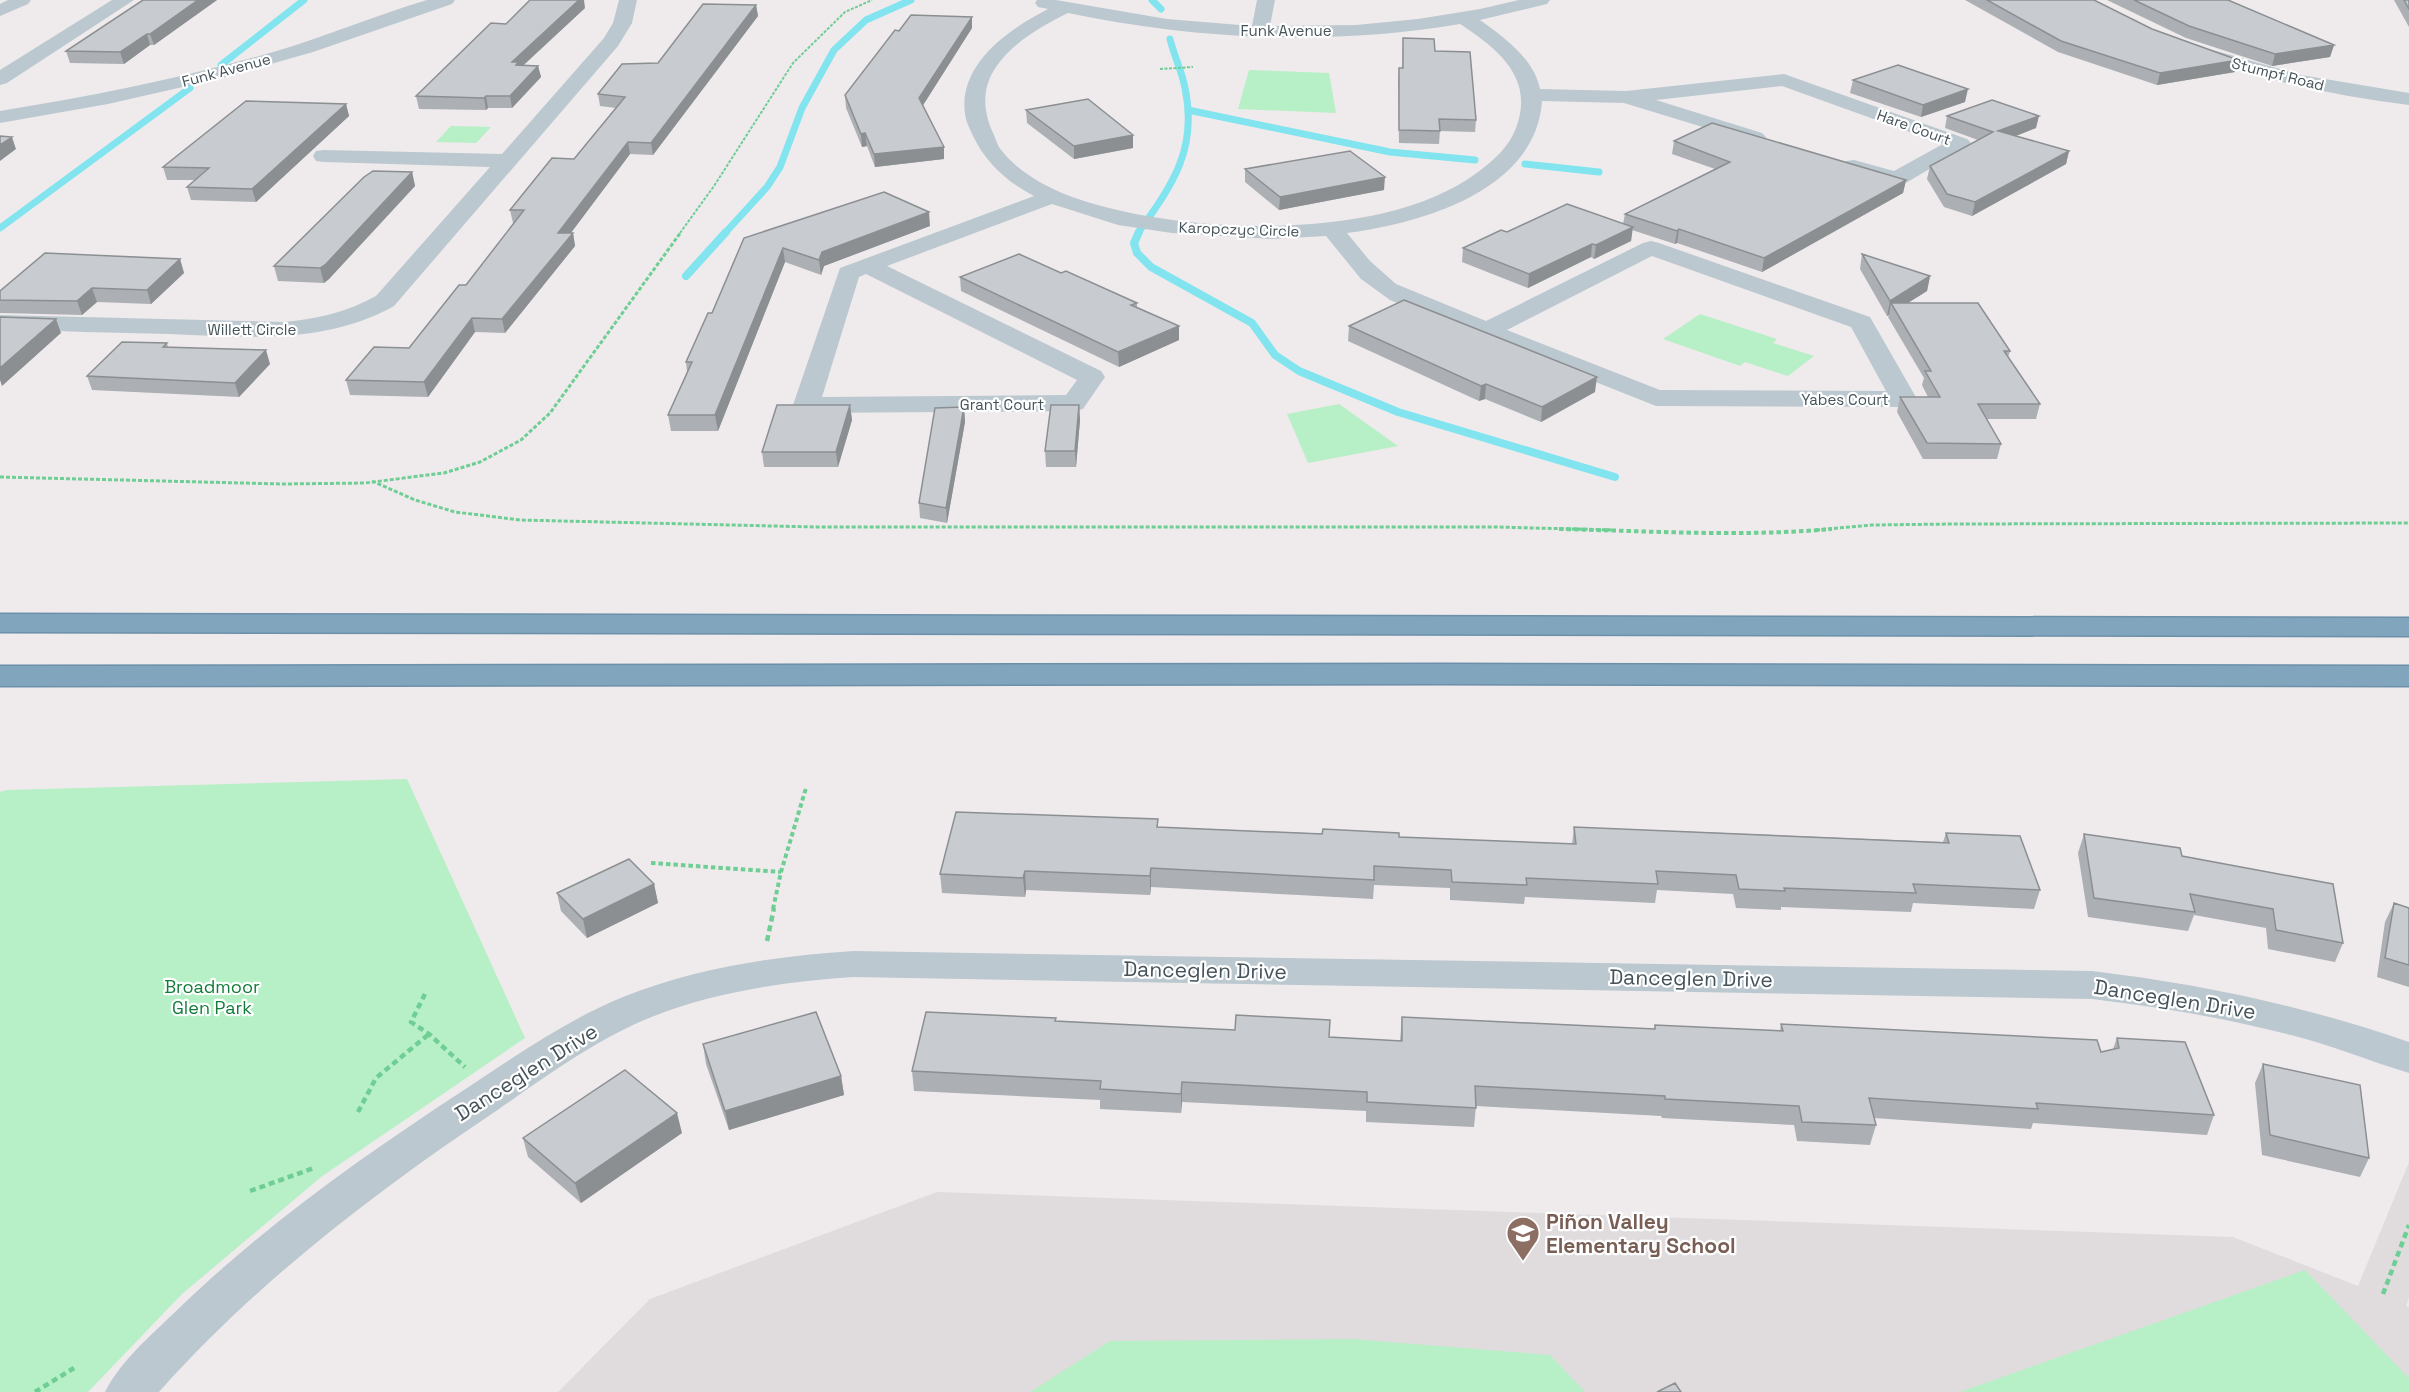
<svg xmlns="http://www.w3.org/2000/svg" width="2409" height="1392" font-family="'Space Grotesk',sans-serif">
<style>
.education{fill:#e0dcde}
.green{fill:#b7efc6}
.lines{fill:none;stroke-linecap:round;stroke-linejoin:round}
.stream-far1{stroke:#82e4ee;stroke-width:7}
.stream{stroke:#82e4ee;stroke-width:8}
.highway-casing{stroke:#6c90a9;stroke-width:3}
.path-far3{stroke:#6ece94;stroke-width:2;stroke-dasharray:3 1.5;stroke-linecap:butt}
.path-far2{stroke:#6ece94;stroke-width:3;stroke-dasharray:4 2;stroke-linecap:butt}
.path-far1{stroke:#6ece94;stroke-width:4;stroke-dasharray:4.5 3;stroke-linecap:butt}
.path{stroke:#6ece94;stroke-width:4.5;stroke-dasharray:6 4;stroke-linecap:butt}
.street{fill:#bcc8cf;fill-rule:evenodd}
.highway{fill:#81a5bd;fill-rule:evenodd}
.wall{fill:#acafb4}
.shaded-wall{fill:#8c8f92}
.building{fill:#c8ccd1;stroke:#8c8f92;stroke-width:1.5}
.labels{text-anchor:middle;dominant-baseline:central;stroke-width:4.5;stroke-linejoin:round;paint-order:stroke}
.far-street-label{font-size:15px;fill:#445259;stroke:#fff}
.park-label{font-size:18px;fill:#137c3c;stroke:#fff}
.near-street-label{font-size:21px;fill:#445259;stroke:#fff}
.near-education-label{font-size:21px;font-weight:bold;fill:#785e54;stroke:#fff;text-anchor:start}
</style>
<rect width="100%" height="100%" fill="#efebec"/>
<path class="education" d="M2409,1162V1297L2406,1306L2409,1307V1392H558L650,1299L937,1192L2233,1237L2358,1286Z"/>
<path class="green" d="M1249,70L1329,73L1336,113L1238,109Z
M451,126L491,127L476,143L436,142Z
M1700,314L1777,339L1773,343L1814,356L1788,376L1745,362L1740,366L1663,339Z
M1339,404L1398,446L1308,463L1287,414Z
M407,779L525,1038L321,1177L182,1294L88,1392H0V792L7,790Z
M2305,1270L2409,1378V1392H1960Z
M1352,1339L1550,1355L1585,1392H1030L1110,1341Z"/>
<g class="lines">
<path class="stream-far1" d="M1152,0L1161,9
M221,65L304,0
M1188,110L1390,152L1475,160
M1525,164L1599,172
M0,228L190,88
M725,233L767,187L780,167L802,108L834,50L866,20L911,0
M1138,233C1172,185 1198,150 1185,88C1182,71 1174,56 1170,39"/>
<path class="stream" d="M1139,232L1134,243L1137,253L1151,267L1252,323L1275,355L1299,371L1398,412L1615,477
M686,276L726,232"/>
<g class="highway-casing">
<path id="highway" d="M0,614L2409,618V636L0,632Z
M1443,664L2409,666V686L1443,684L0,686V666Z"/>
</g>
<path class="path-far3" d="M1160,69L1193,67
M680,233L714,186L793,63L845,12L872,0"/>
<path class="path-far2" d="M0,477L283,484L365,483L444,473L480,462L521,440L550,413L681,232
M372,481L415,500L455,512L520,520L815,527H1495L1613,530
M1816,530L1872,525L1953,524L2409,523"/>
<path class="path-far1" d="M1559,529C1650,531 1741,537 1832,529
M651,863L781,872
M773,909L781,872L806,788"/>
<path class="path" d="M767,941L774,908
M425,994L411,1022L429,1034L465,1067
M358,1112L376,1078L429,1034
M250,1191L314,1168
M2383,1294L2409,1225
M35,1392L74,1368"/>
<path class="street" d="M8,0H31L28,4L0,16V4Z
M112,0H134L7,83L0,85V70Z
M427,0H455L452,4L313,52L222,78L108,104L0,123V111C94,96 188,77 280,50C329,35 377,15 427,0Z
M619,0H637L632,23L618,46L394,306C324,345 246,337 170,334C113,333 57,331 0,329V315L283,322C317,319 347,312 376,296L490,167L324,162L316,161L313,156L316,151L324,150L502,154L604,38L613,23Z
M1037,0H1056L1167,19L1252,26L1257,0H1275L1270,26L1356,25L1418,19L1480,9L1519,0H1550L1547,4L1480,20C1504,37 1534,59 1540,89L1626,91L1784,74L1967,139L1971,143L1967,147L1904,184L1896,186L1846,171L1843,166L1846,161L1854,160L1894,171L1943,144L1782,86L1656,100L1762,133L1766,137L1762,141L1755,143L1624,103L1542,101C1536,191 1421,223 1347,233L1370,261L1396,284L1486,321L1643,243L1651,241L1659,243L1870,317L1917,399L1913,405L1904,407L1656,406L1390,300L1361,279L1326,236L1272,239L1172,233L1118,225L1052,204L887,266L1101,371L1105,377L1083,409L1074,411L806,413L797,411L793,405L840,268L1034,196C1007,182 986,163 973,136C970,129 966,122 965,114C958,64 1009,29 1048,9L1038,7L1035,3ZM1068,13C1198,40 1329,46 1460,24C1498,49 1535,78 1516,128C1509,147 1494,160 1478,172C1385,243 1184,235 1078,199C1051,190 1019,173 1002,151C998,147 996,140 994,135C983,112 981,89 996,67C1013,42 1042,26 1068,13ZM1652,256L1851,327L1886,391L1660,390L1507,330ZM866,274L1077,380L1066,395L822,397L859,277Z
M2195,45L2301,75L2409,93V105C2334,96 2260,79 2188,55L2185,51L2188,47Z
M853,951L2092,971C2200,984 2306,1006 2409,1042V1073C2369,1061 2331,1045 2291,1035C2225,1018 2159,1007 2092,999L853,977C785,982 717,991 654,1016C598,1038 548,1075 499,1109C375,1192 258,1281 159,1392H105C120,1362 149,1337 173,1314C262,1227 363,1156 467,1088C517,1055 567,1020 623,997C696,968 775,956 853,951Z"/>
<use href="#highway" class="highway"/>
</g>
<path class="wall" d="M143,0H217L154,45H150L124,64L70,63L66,51Z
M1965,0H2094L2152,29L2238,60L2235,72L2157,85L2058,52Z
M2107,0H2228L2334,45L2330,57L2272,66L2186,38Z
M2394,0H2409V27Z
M756,5L758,16L653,155L630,154L571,233H573L575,246L505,333L475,332L428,397L350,395L346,380L409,348L466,285L514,223H513L510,210L574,159L616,108L600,106L598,94L658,63Z
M585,8L524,65L538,66L541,77L512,108H488L486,110L419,109L416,96L506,24Z
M972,28L923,105L944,147V159L875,167L867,146L862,147L846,108L845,95Z
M1403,38L1435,51L1476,120L1475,132L1440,131L1439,144L1399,143L1398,80L1399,68H1402Z
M1853,80L1965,102L1921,117L1850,93Z
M346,104L349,116L256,202L191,200L187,187L195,180H167L163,167Z
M1026,110L1133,148L1074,159L1027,123Z
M1947,116L2036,128L2016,136L2069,151L2066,164L1972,216L1944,207L1927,179L1930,166L1978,140L1945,128Z
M1674,141L1906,180L1903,193L1762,272L1677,243L1675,244L1632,230L1631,241L1594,259L1591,257L1528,288L1462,262L1463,248L1623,224L1625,214L1715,169L1672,154Z
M1245,169L1384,190L1279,210L1245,182Z
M412,172L415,186L329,279L324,283L278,281L274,266Z
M930,226L824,266L821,275L785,262L718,431H671L668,415L687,372L686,362L712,313L744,238Z
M1862,254L1930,276L1927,291L1908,303L2010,351L2008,357L2040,404L2036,419H1986L2001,444L1997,459H1923L1897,412L1900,397H1928L1922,385L1924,378L1888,317L1889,315L1887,316L1860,269Z
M180,259L184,273L151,304L97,302L82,315L0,313V291Z
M1061,273L1137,303V307L1179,326V340L1119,367L961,291L960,277Z
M1349,326L1595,392L1541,422L1485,399L1479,401L1348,341Z
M167,343L168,347L270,364L239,397L92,390L87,376Z
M850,405L852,420L838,467H764L762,452Z
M1079,405L1080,420L1076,467H1046L1045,451Z
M964,407L965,422L947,523L920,518L919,503Z
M1158,819V827L1572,844L1574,827L1943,842L1946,833L2040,890L2034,909L1913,903L1911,912L1781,907V910L1736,908L1733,894L1657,890L1655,903L1525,897L1524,904L1450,900V888L1374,885L1373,899L1151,887L1150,895L1026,890L1025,897L942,893L940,874Z
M2084,834L2182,856L2343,943L2335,962L2268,949L2266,928L2194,915L2188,931L2088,917L2078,853Z
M654,884L658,903L587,938L561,911L557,893Z
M2394,903L2409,908V987L2377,977L2385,922Z
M1402,1017L1654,1029L1655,1025L1780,1031L1781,1024L2101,1052L2113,1049L2117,1038L2214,1115L2207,1135L2033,1123L2031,1129L1874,1118L1876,1125L1870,1145L1797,1141L1794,1125L1662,1118L1661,1116L1476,1106L1474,1127L1366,1122V1111L1182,1102L1181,1113L1100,1109V1100L914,1091L912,1071L1056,1021L1400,1041Z
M703,1044L841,1076L844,1095L729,1130L706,1064Z
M2263,1064L2369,1158L2360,1177L2262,1155L2255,1083Z
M682,1133L581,1203L528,1157L523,1138Z"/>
<path class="shaded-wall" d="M198,0H217L154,45L150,34Z
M579,0H584L585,8L519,69L512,62Z
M756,5L758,16L653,155L651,143Z
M972,17V28L920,110L919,98Z
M147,34L150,45L124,64L120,52Z
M2334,45L2330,57L2272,66L2275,54Z
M2238,60L2235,72L2157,85L2160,73Z
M538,66L541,77L512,108L510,96Z
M1968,89L1965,102L1921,117L1923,105Z
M486,96L488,108L486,110L484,98Z
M346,104L349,116L256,202L252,189Z
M2039,116L2036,128L1995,144L1998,131Z
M865,133L867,146L862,147L861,134Z
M1133,135V148L1074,159V146Z
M12,137L16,149L0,161V145Z
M628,142L630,154L561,246L558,233Z
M944,147V159L875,167L874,154Z
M2069,151L2066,164L1972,216L1975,202Z
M412,172L415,186L329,279L324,283L320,268Z
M1385,177L1384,190L1279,210L1280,197Z
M1906,180L1903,193L1762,272L1764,258Z
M929,212L930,226L824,266L821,275L819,260L822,252Z
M1633,227L1631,241L1594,259L1596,245Z
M1679,229L1677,243L1675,244L1677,231Z
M573,233L575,246L505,333L502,319Z
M1592,244L1591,257L1528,288L1529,274Z
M783,248L785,262L718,431L715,415Z
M180,259L184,273L151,304L147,290Z
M1930,276L1927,291L1895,311L1891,303L1889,315L1887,316L1890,301Z
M92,288L97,302L82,315L77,301Z
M472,318L475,332L428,397L424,382Z
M56,319L61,333L2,386L0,380V368Z
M1179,326V340L1119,367L1118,352Z
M266,350L270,364L239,397L235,383Z
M1597,377L1595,392L1541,422L1542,407Z
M1486,384L1485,399L1479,401L1481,386Z
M850,405L852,420L838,467L836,452Z
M1079,405L1080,420L1076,467L1075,451Z
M964,407L965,422L947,523L946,508Z
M1151,868V887L1150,895V876Z
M1025,871L1026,890L1025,897L1023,878Z
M654,884L658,903L587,938L583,919Z
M841,1076L844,1095L729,1130L725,1111Z
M1182,1082V1102L1181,1113V1094Z
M677,1113L682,1133L581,1203L575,1183Z"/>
<path class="building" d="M143,0H198L150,34H147L120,52L66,51Z
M530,0H579L512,62H518L516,65L538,66L510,96H486L484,98L416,96L491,23L506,24Z
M1987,0H2094L2152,29L2238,60L2160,73L2061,41Z
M2134,0H2228L2334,45L2275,54L2189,26Z
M2404,0H2409V9Z
M703,4L756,5L651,143L628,142L558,233H573L502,319L472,318L424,382L346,380L374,347L409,348L459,285H466L524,210H510L552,158L574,159L625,97L598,94L622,64L658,63Z
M911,15L972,17L919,98L944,147L874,154L865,133L861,134L845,95L895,30L899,31Z
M1403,38L1434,39L1435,51L1470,52L1476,120L1439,119L1440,131L1399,130V68H1403Z
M1898,65L1968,89L1923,105L1853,80Z
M1088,99L1133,135L1074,146L1026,110Z
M1992,100L2039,116L1998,131L2069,151L1975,202L1947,194L1930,166L1993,132L1947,116Z
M246,101L346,104L252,189L187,187L209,168L163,167Z
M1712,123L1906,180L1764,258L1679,229L1677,231L1625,214L1730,162L1674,141Z
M0,136L12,137L0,145Z
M1350,151L1385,177L1280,197L1245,169Z
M373,171L412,172L326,264L320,268L274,266L364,177Z
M884,192L929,212L822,252L819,260L783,248L715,415H668L692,362H686L708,313H712L744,238Z
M1567,204L1633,227L1596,245L1592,244L1529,274L1463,248L1501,230L1507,232Z
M45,253L180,259L147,290L92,288L77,301L0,300V291Z
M1019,254L1061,273L1066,271L1137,303L1131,305L1179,326L1118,352L960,277Z
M1862,254L1930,276L1890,301Z
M1404,300L1597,377L1542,407L1486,384L1481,386L1349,326Z
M1891,303H1978L2010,351H2004L2040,404H1978L2001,444L1927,443L1900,397H1940L1925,371H1931Z
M0,317L56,319L0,368Z
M122,342L167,343L163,347L266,350L235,383L87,376Z
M777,405H850L836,452H762Z
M1051,405H1079L1075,451H1045Z
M964,407L946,508L919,503L935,408Z
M956,812L1158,819L1157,827L1322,834L1323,829L1399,833V837L1576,844L1574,827L1949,843L1946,833L2020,836L2040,890L1913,884L1916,893L1784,888L1785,891L1739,889L1736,875L1656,871L1658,884L1526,878L1527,885L1452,882L1451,870L1374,866V880L1151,868L1150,876L1025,871L1023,878L940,874Z
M2084,834L2180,848L2182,856L2333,884L2343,943L2276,930L2273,909L2190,894L2195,912L2094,898Z
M629,859L654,884L583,919L557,893Z
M2394,903L2409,908V965L2385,958Z
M816,1012L841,1076L725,1111L703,1044Z
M926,1012L1056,1018L1055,1021L1235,1030L1236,1015L1330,1020L1329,1037L1402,1041V1017L1655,1029V1025L1783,1031L1781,1024L2097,1040L2101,1052L2119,1048L2117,1038L2185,1042L2214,1115L2036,1103L2038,1109L1869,1098L1876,1125L1802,1122L1799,1106L1665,1099V1096L1475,1086L1476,1108L1367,1102V1092L1182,1082L1181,1094L1100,1089L1101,1081L912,1071Z
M2263,1064L2360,1085L2369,1158L2270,1135Z
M625,1070L677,1113L575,1183L523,1138Z
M1675,1383L1681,1392H1657Z"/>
<defs>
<g id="school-pin" transform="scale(1.725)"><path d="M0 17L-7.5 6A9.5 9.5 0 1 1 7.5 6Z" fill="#8d6e63" stroke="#fff"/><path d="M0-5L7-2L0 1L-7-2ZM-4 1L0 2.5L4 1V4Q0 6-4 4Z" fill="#fff"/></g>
</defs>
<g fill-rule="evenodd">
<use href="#school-pin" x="1523" y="1233"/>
</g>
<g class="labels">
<g class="far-street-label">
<text x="1286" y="30">Funk Avenue</text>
<text transform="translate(226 70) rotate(-15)">Funk Avenue</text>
<text transform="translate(2278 74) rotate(14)">Stumpf Road</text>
<text transform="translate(1914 127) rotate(20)">Hare Court</text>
<text transform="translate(1239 229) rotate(2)">Karopczyc Circle</text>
<text x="252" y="329">Willett Circle</text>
<text x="1845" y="399">Yabes Court</text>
<text x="1002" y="404">Grant Court</text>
</g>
<g class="park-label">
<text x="212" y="986">Broadmoor<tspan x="212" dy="21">Glen Park</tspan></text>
</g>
<g class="near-street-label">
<text transform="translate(1205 970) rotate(1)">Danceglen Drive</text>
<text transform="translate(1691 978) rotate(1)">Danceglen Drive</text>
<text transform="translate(2175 999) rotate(9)">Danceglen Drive</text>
<text transform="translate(526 1072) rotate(-32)">Danceglen Drive</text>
</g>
<g class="near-education-label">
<text x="1546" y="1221">Piñon Valley<tspan x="1546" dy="24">Elementary School</tspan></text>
</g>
</g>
</svg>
